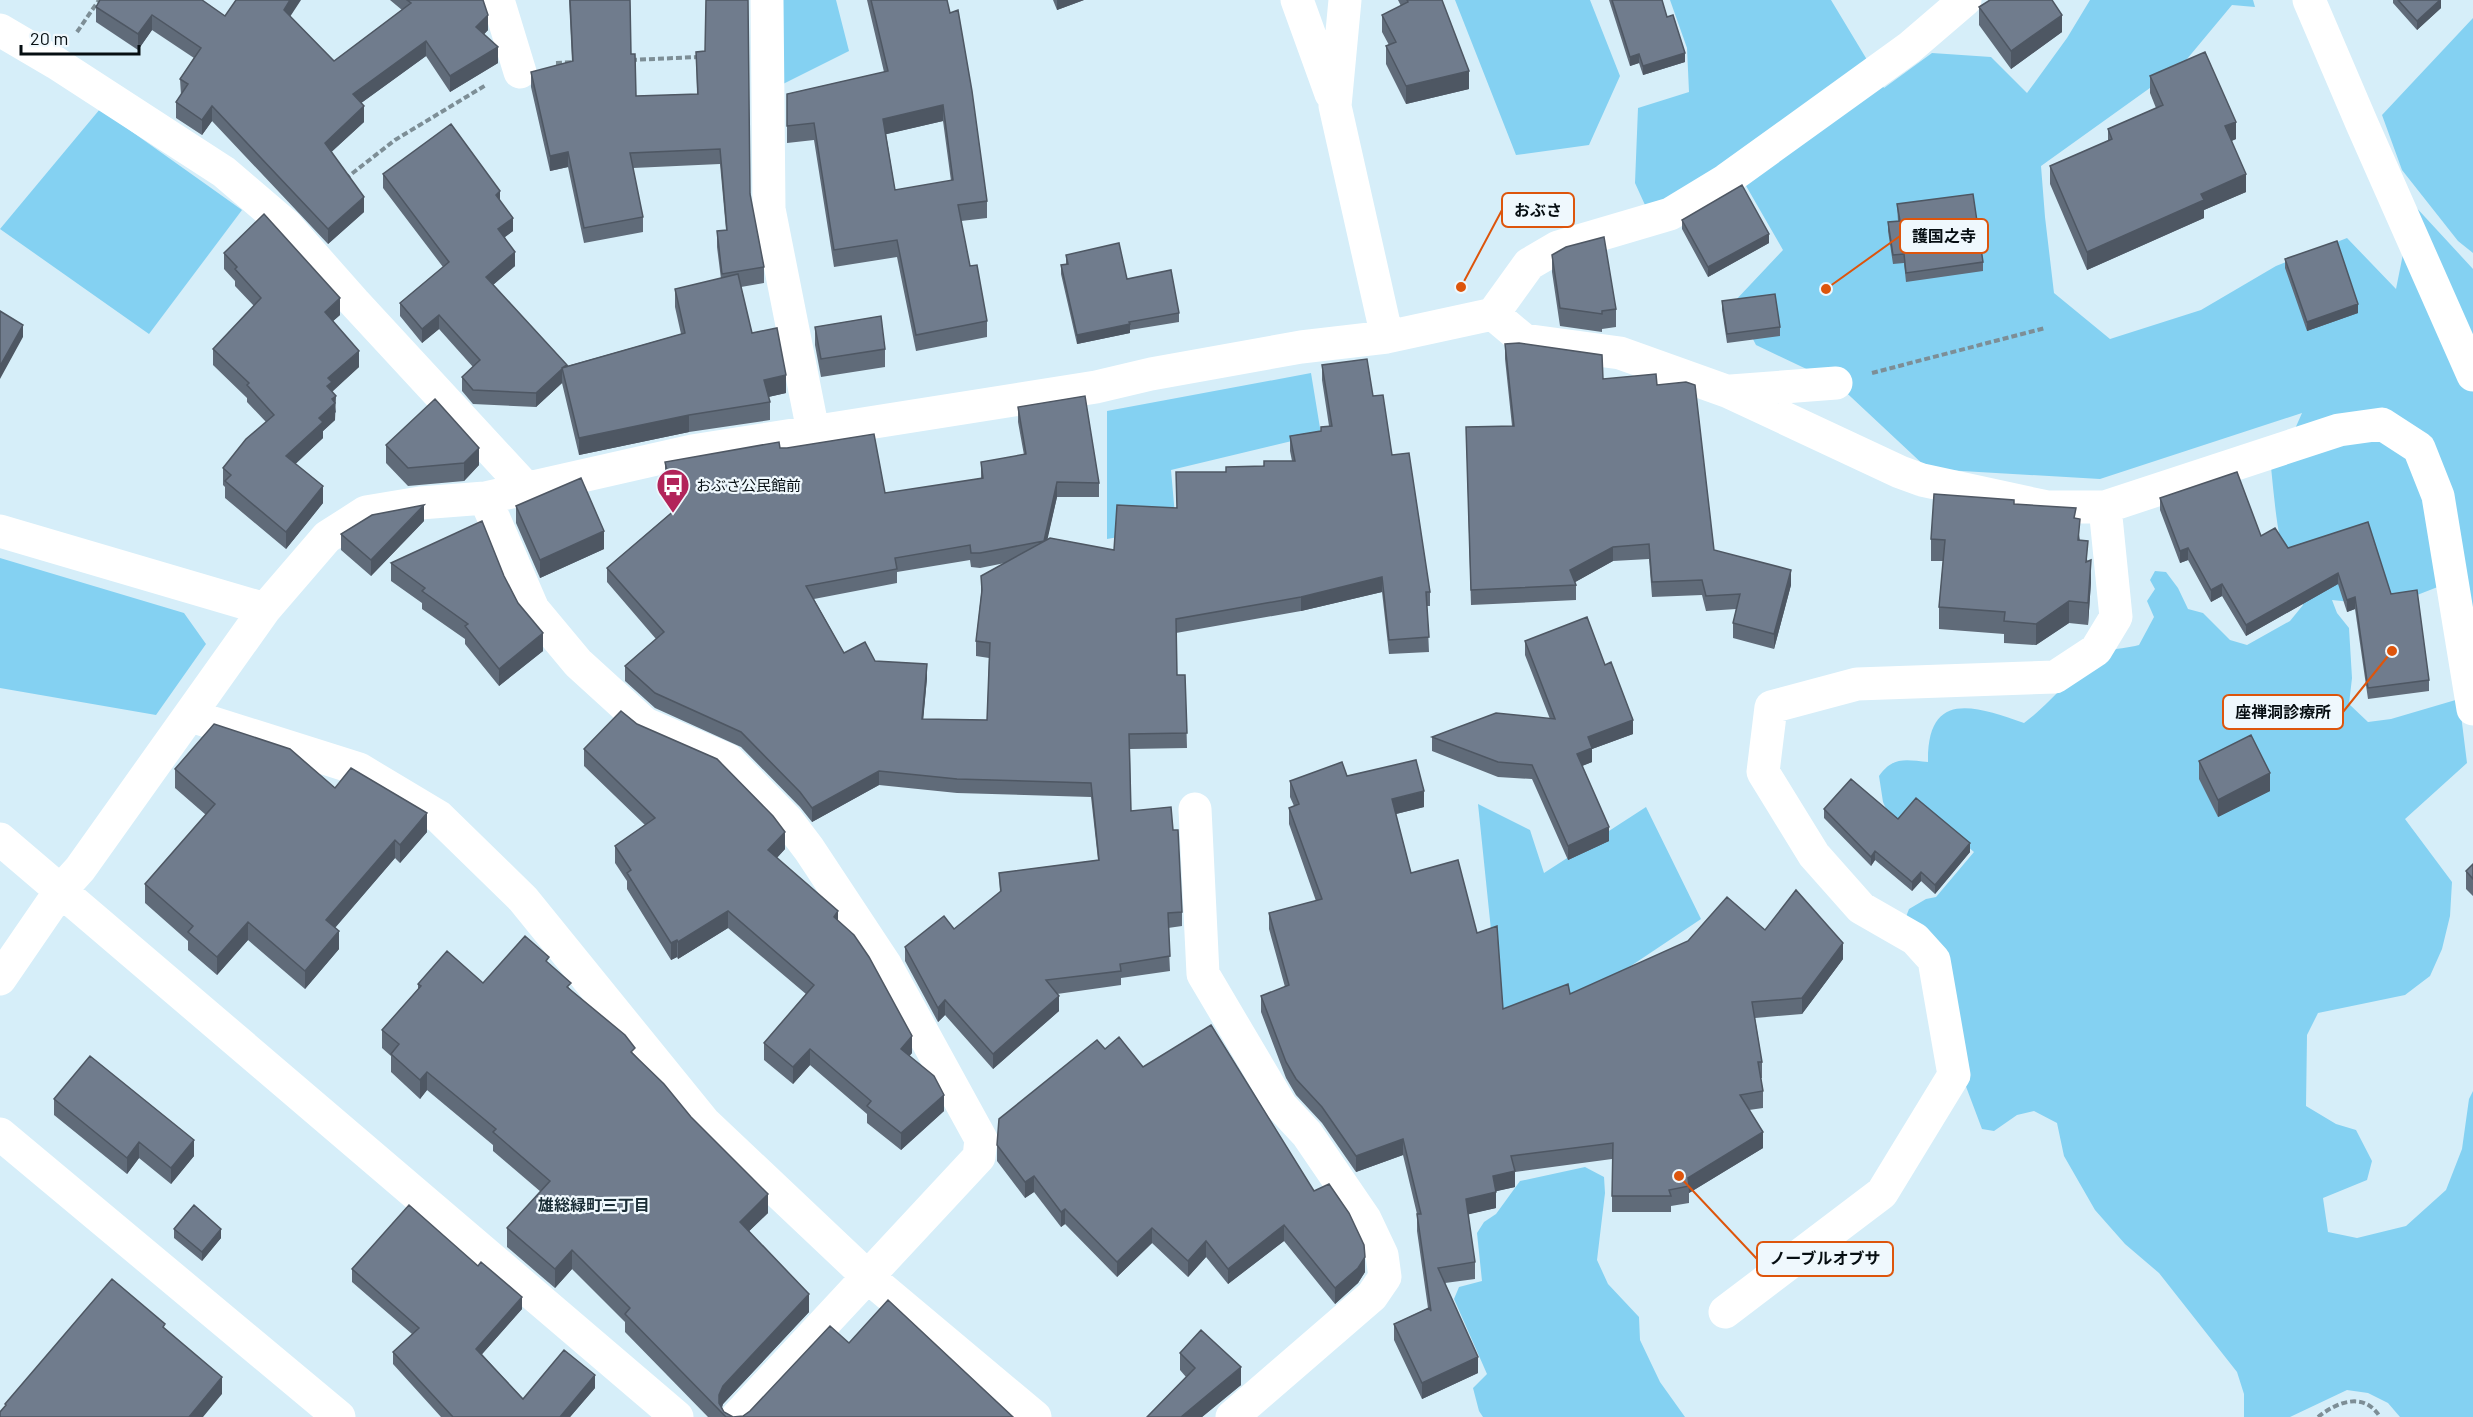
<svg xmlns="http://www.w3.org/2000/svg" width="2473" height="1417" font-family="Barlow,'Noto Sans JP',sans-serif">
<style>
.green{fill:#84d1f2}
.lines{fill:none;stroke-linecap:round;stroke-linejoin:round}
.path{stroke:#7d8e96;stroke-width:4;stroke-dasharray:6 3;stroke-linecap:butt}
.minor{stroke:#fff;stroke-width:33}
.wall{fill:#606b79;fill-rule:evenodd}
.shaded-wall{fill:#4e5763}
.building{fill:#707c8d;stroke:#4e5763;stroke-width:1.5;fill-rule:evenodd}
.labels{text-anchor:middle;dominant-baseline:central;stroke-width:4.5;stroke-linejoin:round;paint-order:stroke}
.poi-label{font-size:15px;fill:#060e12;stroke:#eff8fd;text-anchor:start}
.neighbourhood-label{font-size:16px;font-weight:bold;fill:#192c35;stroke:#eff8fd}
.leader{fill:none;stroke:#dd550c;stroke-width:2}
.callout-dot{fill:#dd550c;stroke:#eff8fd;stroke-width:2}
.callout{fill:#eff8fd;stroke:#dd550c;stroke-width:2}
.callout-label{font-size:16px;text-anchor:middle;font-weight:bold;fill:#060e12}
</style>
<rect width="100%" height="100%" fill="#d6eef9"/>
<path class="green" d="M776,0H836L849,51L779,86Z
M1455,0H1590L1620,76L1589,145L1516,155Z
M1670,0H1831L1884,88L1932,53L1991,57L2027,93L2067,38L2090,0H2253L2255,7L2232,5L2182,65L2041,166L2045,217L2054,293L2110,339L2201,310L2276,266L2347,238L2396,289L2413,204L2473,269V634L2453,581L2389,606L2332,600L2337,613L2349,628L2352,678L2349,704L2368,722L2391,719L2459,699L2467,763L2405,819L2452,882L2450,916L2442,949L2430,976L2405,995L2318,1013L2307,1035L2306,1106L2336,1124L2356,1130L2372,1161L2367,1180L2323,1198L2328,1232L2357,1238L2406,1226L2446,1190L2462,1149L2469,1099L2473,1091V1417H2400L2388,1403L2368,1393L2347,1390L2290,1417H2244V1394L2237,1372L2159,1273L2125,1244L2095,1210L2064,1156L2057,1123L2034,1111L2017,1115L1994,1131L1982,1129L1904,922L1909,909L1926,899L1936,897L1974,852L1917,803L1899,821L1891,820L1883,802L1879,776C1893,756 1906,760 1928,762C1927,689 1975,706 2024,723C2052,703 2077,666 2106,652C2115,648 2129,648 2139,645L2154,617L2147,601L2155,589L2150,580L2155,571L2166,572L2178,588L2188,609L2203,613L2230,640L2247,645L2290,621L2303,605C2279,562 2276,516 2271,467L2279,465L2302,413L2100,479L1928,469L1836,383L1756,345L1734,302L1783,250L1734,165L1650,216L1635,183L1638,108L1689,92L1687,48Z
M2473,18V253L2458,241L2402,170L2382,115Z
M100,109L242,210L149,334L0,229Z
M1311,373L1321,434L1171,470L1176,527L1107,539V411Z
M0,558L184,613L206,644L156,715L0,688Z
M1478,804L1530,830L1544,873L1646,807L1701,919L1568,1008L1501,1027Z
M1585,1167L1604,1177L1605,1193L1597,1260L1608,1284L1639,1317L1640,1340L1660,1382L1685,1417H1483L1479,1411L1473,1388L1487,1374L1454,1299L1459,1287L1482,1281L1477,1233L1484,1222L1496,1214L1520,1181Z"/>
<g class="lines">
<path class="path" d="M77,32L99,0
M631,60L698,57
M556,63L575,62
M345,179L395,140L486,85
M1872,373L2045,328
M2318,1417C2337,1402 2364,1391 2380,1417"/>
<path class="minor" d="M498,0L520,72
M767,0L769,209L813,431
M1297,0L1331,94
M1345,0L1335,106L1387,337
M2309,0L2362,124L2473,375
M0,30L56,63L224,172L286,225L354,302L525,487
M1493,314L1524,340L1620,353L1729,392L1900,472L1922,480L2047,507H2105L2339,430L2382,424L2419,448L2438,496L2473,709
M1731,391L1836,383
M485,498L533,609L578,663L645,724L728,760L787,820L809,849L885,964L981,1139L979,1157L737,1417
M0,531L265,609
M191,716L359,769L439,817L523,899L704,1122L868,1277L1035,1417
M1195,809L1203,974L1281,1106L1307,1134L1365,1219L1382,1255L1385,1277L1372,1296L1232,1417
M0,839L677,1417
M0,979L61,890L80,869L265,609L327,537L366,512L420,503L485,498L692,451L1096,387L1151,374L1301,347L1387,337L1493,314L1529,264L1558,247L1670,214L1726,180L1909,48L1965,0
M0,1134L339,1417
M1725,1312L1882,1193L1954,1075L1934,960L1915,939L1861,908L1814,855L1763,772L1771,707L1857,684L2055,677L2096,650L2116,617L2105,507"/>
</g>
<path class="wall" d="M390,0H483L488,30L484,34L498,63L450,92L426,56L361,103L364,122L331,152L364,212L328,244L212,121L202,135L176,118V102L181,95L180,79L194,58L152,30L138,50L96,22V7L225,16H290L334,61L402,10Z
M569,0H630L631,54L636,96L697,94L696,52L750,194L764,267V283L741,287L752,333L786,393L768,397L770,402V420L689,432L579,455L562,383L536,407L473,404L462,391V377L473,367L439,329L422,343L400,316V303L443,267L383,188V174L500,201L513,231L505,237L515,266L493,285L567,366L681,334L675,307V289L721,279L717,247V231L726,230L720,164L633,168L643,217V232L584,243L568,167L550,171L531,87V72L572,62Z
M867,0H947L987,201V218L961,221L970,266L987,321V337L916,351L897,257L834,267L814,140L787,143V94L884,72ZM943,121L951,181L895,190L886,134Z
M1053,0H1084L1057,10Z
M1398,0H1442L1469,89L1406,104L1386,64V46L1389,45L1382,32V15L1401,6Z
M1609,0H1662L1667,17L1685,62L1643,75L1639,63L1630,66Z
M2393,0H2441V8L2417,30L2393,3Z
M1979,7L2062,32L2011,69L1979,25Z
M2150,76L2236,139L2231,141L2246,192L2204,210V218L2087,270L2050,184V166L2108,141V129L2156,108L2150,93Z
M1897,204L1983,262V271L1906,282L1904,263L1893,264L1888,231V222L1898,221Z
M1682,220L1769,243L1708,277L1682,229Z
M224,253L340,315L333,321L359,367L332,391L336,412L335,413V420L323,431V438L295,464L323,503L286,549L225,498V487L223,485V468L266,422L247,402V398L213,365V349L254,306L235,286V281L224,269Z
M1066,255L1127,279L1179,313V322L1130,330V333L1077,344L1061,274V265H1066Z
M1552,255L1616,309V327L1602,329V332L1560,326L1552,272Z
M2285,259L2358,313L2307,331L2285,268Z
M1722,301L1780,327V336L1727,343L1722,310Z
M815,327L885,349V367L821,377L815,345Z
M1505,344L1603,379L1657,385L1714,550L1791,585L1774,649L1733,638V623L1736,609L1706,611L1702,595L1652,597L1649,559L1613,561L1575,582L1576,585V600L1471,605L1466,427L1512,426L1505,359Z
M1322,365L1373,396L1392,455L1430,592V606H1427L1429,652L1389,654L1382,592L1301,611L1176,633L1177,675H1185L1187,748L1130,749L1131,811L1182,912V926L1168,928L1170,971L1121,978V985L1057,994L1059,1011L993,1069L945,1015L938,1022L905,961V947L954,929L1000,893L999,873L1098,860L1091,797L957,793L879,785L812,822L800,807L741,747L655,708L625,681V666L656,639L607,582V568L673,511L665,476V462L780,448L885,493L981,479V462L1024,455L1018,422V407L1099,483V497H1057L1047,539L1114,550L1177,508L1226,472L1292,461L1290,451V436L1321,431L1329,426L1322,380ZM970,560L971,567L980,568L1005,563L981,576V595L976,641V656L989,658L987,720L923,719L927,678L875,661L844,653L814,599L897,583V572Z
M386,445L479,465L464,481L408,486L386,463Z
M2160,498L2261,536L2288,548L2391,594L2429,680V691L2368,699L2355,609L2347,612L2338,584L2246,636L2222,596L2211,602L2188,560L2180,563L2160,510Z
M2014,504L2076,518L2080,540L2088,562L2091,582L2088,625L2069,623L2036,645L2004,643V634L1939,629V607L1943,561H1931V539Z
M516,506L604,549L540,578L516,523Z
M424,521L371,576L341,550V534Z
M391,563L504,576L543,651L499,686L465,644V639L422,609V603L391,581Z
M1525,641L1605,665L1633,734L1592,749V762L1582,766L1609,841L1568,860L1532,779L1498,777L1432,751V737L1550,719L1525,655Z
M584,749L785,849L777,858L838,921L912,1053L909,1056L944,1111L901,1150L867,1123V1114L810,1065L793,1084L764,1060V1043L806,994L728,928L678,959L677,957L671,960L627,889V881L615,863V846L645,825L584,766Z
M2199,761L2270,791L2218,817L2199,779Z
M175,769L335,788L427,832L400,863L395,858L335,928L339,949L305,989L248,940L217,975L188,950V941L145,903V884L206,815L175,788Z
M1347,776L1424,807L1396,814L1411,873L1477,933L1503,1009L1570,994L1765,930L1843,959L1802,1014L1755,1018L1762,1062V1078H1761L1763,1091V1108L1749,1110L1763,1148L1689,1193V1203L1671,1206V1212H1612V1159L1515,1172V1187L1496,1191V1208L1468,1214L1475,1262V1279L1445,1283L1478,1373L1422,1399L1394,1340V1324L1428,1308L1417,1231V1214L1403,1155L1356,1172L1322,1123L1296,1095L1286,1078L1261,1012V996L1285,987L1269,929V913L1316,901L1289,824V808L1294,806L1290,797V781Z
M1824,809L1898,819L1970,852L1935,894L1921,881L1912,891L1875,860L1871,866L1824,818Z
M2466,871L2473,879V896L2466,889Z
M549,964L571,990L635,1055L768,1213L749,1231L809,1312L723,1404L722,1408L724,1412L733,1417L743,1416L849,1343L1013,1417H708L625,1332V1322L572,1269L555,1288L507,1247V1228L541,1192L493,1151V1145L427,1090L420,1099L391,1072V1056L382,1048V1030L418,989V984L483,983Z
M1105,1049L1143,1067L1314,1191L1365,1272L1358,1283L1335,1304L1284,1241L1228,1284L1206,1257L1188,1277L1152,1243L1117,1277L1065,1224L1061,1227L1034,1192L1025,1198L997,1161V1145Z
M54,1099L194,1156L171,1184L139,1158L127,1174L54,1115Z
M174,1229L221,1238L202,1261L174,1238Z
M352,1269L522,1309L482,1354L523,1399L595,1388L570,1417H441L393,1364V1352L412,1334L352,1282Z
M1180,1353L1241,1385L1202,1417H1147L1186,1377L1180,1370Z"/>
<path class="shaded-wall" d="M290,0H301L284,26V10Z
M1057,0H1084L1057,10Z
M2440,0H2441V8L2417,30V21Z
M152,15V30L138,50V34Z
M488,15V30L476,43V27Z
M2062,15V32L2011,69V51Z
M426,41V56L353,109V94Z
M498,47V63L450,92V76Z
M1685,53V62L1643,75V66Z
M1639,54V63L1630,66V57Z
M1469,71V89L1406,104V86Z
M943,105V121L883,135V119Z
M212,106V121L202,135V120Z
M364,106V122L325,158V143Z
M2236,122V139L2225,144V126Z
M568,152V167L550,171V156Z
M2246,174V192L2204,210V218L2087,270V252L2201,194Z
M500,191V205L496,195Z
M364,197V212L328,244V229Z
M513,218V231L498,242V229Z
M1769,234V243L1708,277V267Z
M515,252V266L486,291V277Z
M340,298V315L325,328V312Z
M2358,304V313L2307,331V322Z
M439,315V329L422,343V329Z
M1130,324V333L1077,344V335Z
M23,325V337L0,379V366Z
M359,351V367L332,392L327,386L328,378Z
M562,369V383L536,407V393Z
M786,375V393L764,398V380Z
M336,396L335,420L323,431V438L286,473V456L319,418L332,399Z
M689,415V432L579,455V438Z
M479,448V465L464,481V463Z
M1057,482V497L1044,555V541Z
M323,486V503L286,549V532Z
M424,505V521L371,576V560Z
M604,531V549L540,578V560Z
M1613,547V561L1570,585V570Z
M2188,548V560L2180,563V551Z
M2091,560V582L2088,625V603Z
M1791,570V585L1774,649V634Z
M2338,573V584L2246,636V625Z
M1382,577V592L1301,611V597Z
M2222,584V596L2211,602V590Z
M2355,597V609L2347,612V600Z
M2069,601V623L2036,645V624Z
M543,633V651L499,686V669Z
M927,664V678L922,733V719Z
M1633,720V734L1592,749V762L1577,768V754L1588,737Z
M879,771V785L812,822V808Z
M2270,773V791L2218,817V800Z
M1424,791V807L1392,815V799Z
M427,813V832L400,863V845Z
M1609,827V841L1568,860V846Z
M785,832V849L768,867V850Z
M395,840V858L326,938V920Z
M1970,843V852L1935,894V885Z
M1875,851V860L1871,866V857Z
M1921,872V881L1912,891V882Z
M728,911V928L678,959V942Z
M838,911V928L834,917Z
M248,922V940L217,975V957Z
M339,931V949L305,989V971Z
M677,940V957L671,960V943Z
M1843,943V959L1802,1014V998Z
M1059,996V1011L993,1069V1054Z
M945,1000V1015L938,1022V1008Z
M912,1036V1053L901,1066V1049Z
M810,1049V1065L793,1084V1067Z
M427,1072V1090L420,1099V1080Z
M944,1095V1111L901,1150V1133Z
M1763,1132V1148L1689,1193L1688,1178Z
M1403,1139V1155L1356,1172V1156Z
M194,1140V1156L171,1184V1168Z
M139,1142V1158L127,1174V1158Z
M1515,1171V1187L1493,1192V1176Z
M1034,1176V1192L1025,1198V1182Z
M1496,1192V1208L1466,1215V1199Z
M768,1194V1213L740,1240V1222Z
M1065,1209V1224L1061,1227V1212Z
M1284,1225V1241L1228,1284V1269Z
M1152,1228V1243L1117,1277V1262Z
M221,1229V1238L202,1261V1252Z
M1206,1241V1257L1188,1277V1261Z
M572,1250V1269L555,1288V1269Z
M1365,1257V1272L1358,1283L1335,1304V1288Z
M809,1294V1312L723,1404L720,1411L719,1395L723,1386Z
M522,1297V1309L476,1361V1349Z
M1478,1357V1373L1422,1399V1383Z
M1241,1367V1385L1202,1417H1181Z
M595,1375V1388L570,1417H560Z
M222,1377V1394L203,1417H189Z"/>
<path class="building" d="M100,0H202L225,16L236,0H290L284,10L334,61L411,3L407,0H483L488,15L476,27L498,47L450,76L426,41L353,94L364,106L325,143L364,197L328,229L212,106L202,120L176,102L188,84L180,79L201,48L152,15L138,34L96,7Z
M570,0H630L631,54H635L636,96L698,94L696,52L705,51L706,0H748L750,194L764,267L722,274L717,231L727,230L720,149L630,153L643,217L584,228L568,152L550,156L531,72L573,61Z
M871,0H947L950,13L958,10L972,91L987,201L958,205L970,266L977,265L987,321L916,335L897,240L834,250L814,123L787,126V94L888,71ZM943,105L953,180L895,190L883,119Z
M1407,0H1442L1469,71L1406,86L1386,46L1396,42L1382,15L1408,2Z
M1612,0H1662L1667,17L1673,15L1685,53L1643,66L1639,54L1630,57Z
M1990,0H2052L2062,15L2011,51L1979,7Z
M2398,0H2440L2417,21Z
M2205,52L2236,122L2225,126L2246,174L2201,194L2204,200L2087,252L2050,166L2112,139L2108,129L2163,105L2150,76Z
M451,124L500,191L496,195L513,218L498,229L515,252L486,277L567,365L562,368V369L536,393L473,390L462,377L480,360L439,315L422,329L400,303L449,262L383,174Z
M1742,185L1769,234L1708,267L1682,220Z
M1973,194L1983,262L1906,273L1904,254L1893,255L1888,222L1900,221L1897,204Z
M264,214L340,298L325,312L359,351L328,378L332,382L327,386L336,396L332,399L335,403L319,418L323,422L286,456L323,486L286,532L225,481L231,475L223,468L246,439L274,415L247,385L249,383L213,349L261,298L235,269L237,267L224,253Z
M1604,237L1616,309L1602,311V314L1560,308L1552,255L1566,247Z
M2337,241L2358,304L2307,322L2285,259Z
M1119,243L1127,279L1171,270L1179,313L1129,322L1130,324L1077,335L1061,265L1068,264L1066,255Z
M738,274L752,333L777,328L786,375L764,380L770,402L689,415L579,438L562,368L685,333L675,289Z
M1775,294L1780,327L1727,334L1722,301Z
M0,311L23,325L0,366Z
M881,316L885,349L821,359L815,327Z
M1519,343L1602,355L1603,379L1656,374L1657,385L1686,382L1695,385L1714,550L1791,570L1774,634L1733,623L1740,594L1706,596L1702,580L1652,582L1649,544L1613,547L1570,570L1576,585L1471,590L1466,427L1514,426L1505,344Z
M1367,359L1373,396L1383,395L1392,455L1409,453L1430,592H1426L1429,637L1389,640L1382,577L1301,597L1176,619L1177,675H1185L1187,733L1129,734L1131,811L1171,807L1173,830H1178L1182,912L1168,913L1170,956L1120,964L1121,971L1046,980L1059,996L993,1054L945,1000L938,1008L905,947L944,916L954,929L1001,891L999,873L1099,860L1091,783L957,779L879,771L812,808L800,792L741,732L655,693L625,666L664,632L607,568L676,509L665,462L779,442L780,448H787L874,434L885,493L983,478L981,462L1026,454L1018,407L1085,396L1099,483L1057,482L1044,541L980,553H971L970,545L895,558L897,569L806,586L844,653L865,642L875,661L927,664L922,719L987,720L990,643L976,641L982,590L981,576L1050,538L1114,550L1117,505L1177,508L1176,472H1226V467L1264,466V461H1295L1290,436L1321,431V427L1332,426L1322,365Z
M435,399L479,448L464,463L408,468L386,445Z
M2237,472L2261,536L2275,528L2288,548L2368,522L2391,594L2417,590L2429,680L2368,688L2355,597L2347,600L2338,573L2246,625L2222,584L2211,590L2188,548L2180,551L2160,498Z
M581,478L604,531L540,560L516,506Z
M1934,494L2014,500V504L2076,508L2074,518L2080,519L2078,540L2088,541L2086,562L2091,560L2088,603L2069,601L2036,624L2004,621L2005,612L1939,607L1945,540L1931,539Z
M424,505L371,560L341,534L372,515Z
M482,521L504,576L518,603L543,633L499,669L465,626L468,624L422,591L425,588L391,563Z
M1587,617L1605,665L1611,662L1633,720L1588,737L1592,748L1577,754L1609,827L1568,846L1532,765L1498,762L1432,737L1496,713L1555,719L1525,641Z
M621,711L637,724L717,759L773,816L785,832L768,850L838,911L834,917L854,935L869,957L912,1036L901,1049L934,1076L944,1095L901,1133L867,1106L871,1101L810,1049L793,1067L764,1043L814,985L728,911L678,942L677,940L671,943L627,873L631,870L615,846L655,818L584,749Z
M214,724L290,749L335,788L351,768L427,813L400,845L395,840L326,920L339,931L305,971L248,922L217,957L188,932L193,926L145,884L215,804L175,769Z
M2251,735L2270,773L2218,800L2199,761Z
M1416,760L1424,791L1392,799L1411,873L1458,860L1477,933L1497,926L1503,1009L1568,984L1570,994L1688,941L1727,897L1765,930L1796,890L1843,943L1802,998L1752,1002L1762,1062H1758L1763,1091L1740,1095L1763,1132L1688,1178L1689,1186L1669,1190L1671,1196H1612L1613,1143L1511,1156L1515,1171L1493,1176L1496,1192L1466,1199L1475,1262L1438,1268L1478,1357L1422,1383L1394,1324L1429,1308L1431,1311L1417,1214H1421L1403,1139L1356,1156L1322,1107L1296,1079L1286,1062L1261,996L1289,985L1269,913L1322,899L1289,808L1299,804L1290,781L1342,762L1347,776Z
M1851,779L1898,819L1916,798L1970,843L1935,885L1921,872L1912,882L1875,851L1871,857L1824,809Z
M2473,864V879L2466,871Z
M525,936L549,957L546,961L571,983L567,987L625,1035L635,1048L631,1052L664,1084L691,1117L768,1194L740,1222L809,1294L723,1386L719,1395V1403L724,1412L733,1417L743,1416L750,1411L830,1326L849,1343L888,1300L1013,1417H726L625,1314L630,1308L572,1250L555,1269L507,1228L550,1181L493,1132L496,1129L427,1072L420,1080L391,1054L399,1044L382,1030L421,986L418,984L447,951L483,983Z
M1211,1025L1314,1191L1329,1184L1349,1213L1364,1245L1365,1257L1358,1268L1335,1288L1284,1225L1228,1269L1206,1241L1188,1261L1152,1228L1117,1262L1065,1209L1061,1212L1034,1176L1025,1182L997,1145L999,1119L1097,1040L1105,1049L1119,1037L1143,1067Z
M90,1056L194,1140L171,1168L139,1142L127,1158L54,1099Z
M194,1205L221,1229L202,1252L174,1229Z
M409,1205L478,1266L481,1262L522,1297L476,1349L523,1399L564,1350L595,1375L560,1417H453L393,1352L419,1328L352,1269Z
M112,1279L165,1324L163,1327L222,1377L189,1417H0V1412L6,1405L5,1404Z
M1201,1330L1241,1367L1181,1417H1147L1195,1368L1180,1353Z"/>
<defs>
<g id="bus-pin" transform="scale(1.725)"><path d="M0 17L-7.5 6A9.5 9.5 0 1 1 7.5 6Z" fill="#b2245a" stroke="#eff8fd"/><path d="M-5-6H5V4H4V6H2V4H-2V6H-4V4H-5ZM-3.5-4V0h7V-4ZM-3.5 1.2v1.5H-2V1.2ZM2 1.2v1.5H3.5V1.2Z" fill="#fff"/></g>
</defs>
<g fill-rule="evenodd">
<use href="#bus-pin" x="673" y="485"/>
</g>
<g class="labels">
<g class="poi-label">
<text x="696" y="485">おぶさ公民館前</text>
</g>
<g class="neighbourhood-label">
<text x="594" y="1204">雄総緑町三丁目</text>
</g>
</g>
<path class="leader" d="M1461 287L1502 210M1826 289L1900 236M2392 651L2343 712M1679 1176L1757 1259"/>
<g class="callout-dot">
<circle cx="1461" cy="287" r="6"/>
<circle cx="1826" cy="289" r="6"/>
<circle cx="2392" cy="651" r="6"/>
<circle cx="1679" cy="1176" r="6"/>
</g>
<g class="callout">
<rect x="1502" y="193" width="72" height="34" rx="6"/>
<rect x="1900" y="219" width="88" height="34" rx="6"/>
<rect x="2223" y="695" width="120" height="34" rx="6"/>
<rect x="1757" y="1242" width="136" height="34" rx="6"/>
</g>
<g class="callout-label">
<text x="1538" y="216">おぶさ</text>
<text x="1944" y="242">護国之寺</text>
<text x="2283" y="718">座禅洞診療所</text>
<text x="1825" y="1264">ノーブルオブサ</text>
</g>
<path d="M21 45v9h118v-9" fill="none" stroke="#060e12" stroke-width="3"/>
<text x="30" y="45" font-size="18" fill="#060e12" stroke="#eff8fd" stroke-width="4.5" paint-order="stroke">20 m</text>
</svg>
